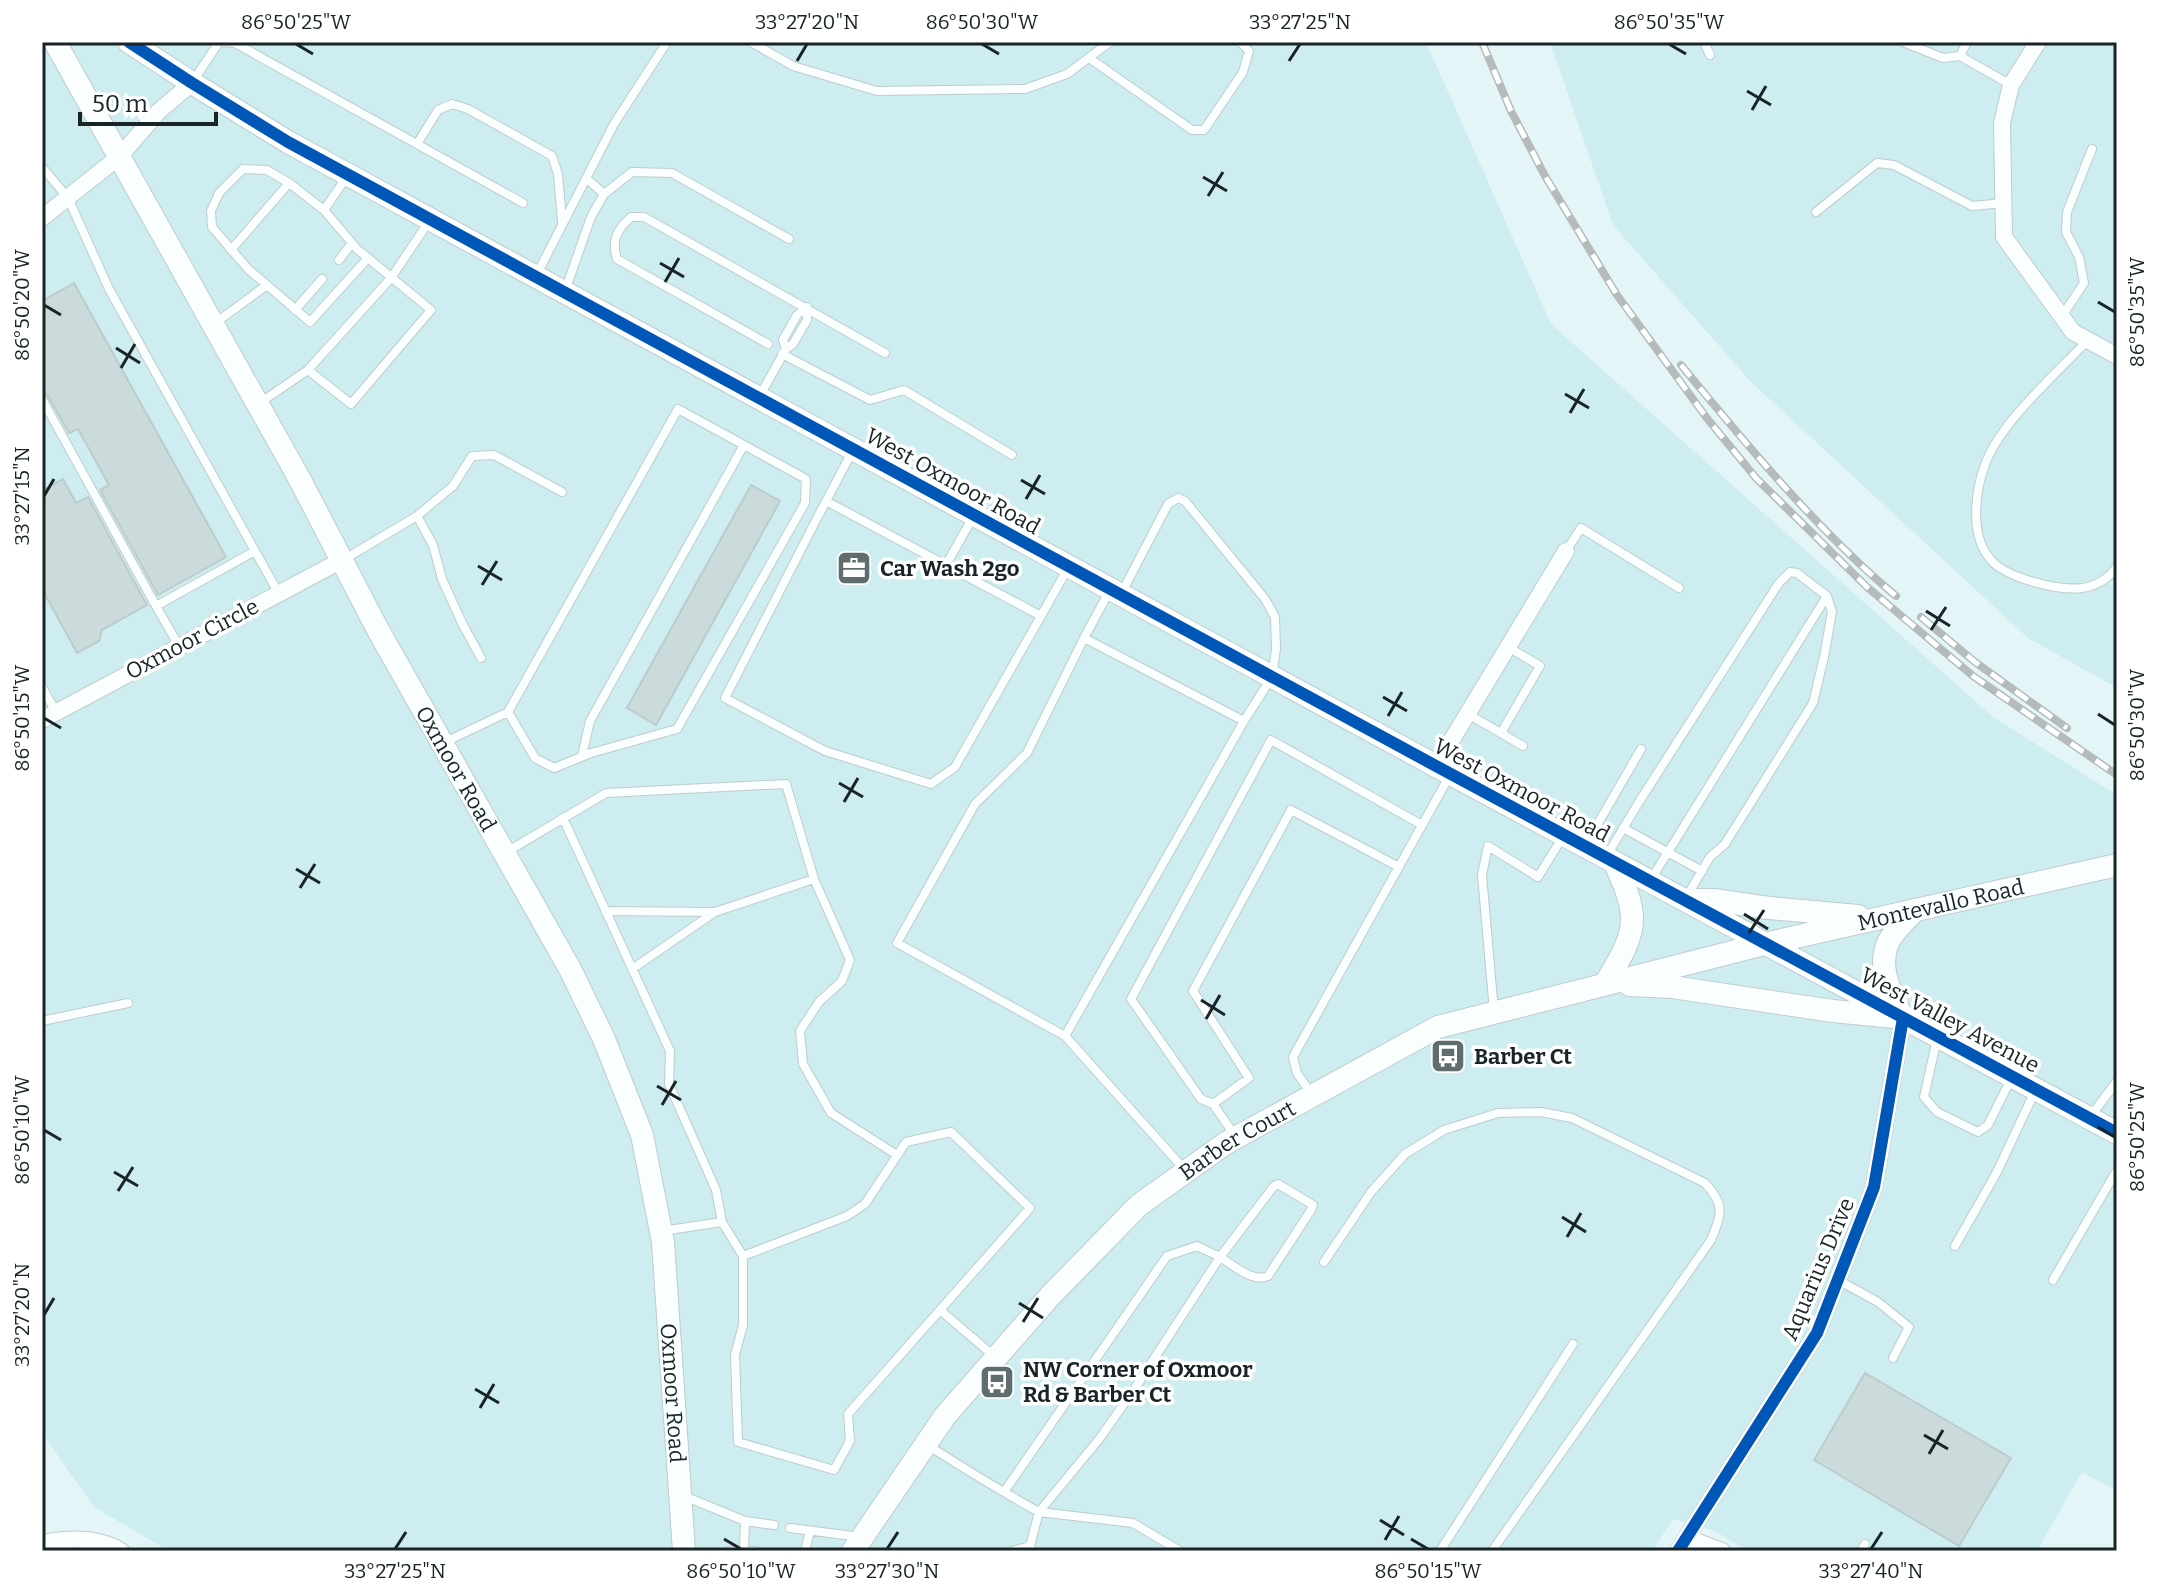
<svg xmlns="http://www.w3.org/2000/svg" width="2159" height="1593" font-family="Bitter,serif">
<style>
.built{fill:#ceedf0}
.building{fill:#cbdadb;stroke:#bccbcc;stroke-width:2}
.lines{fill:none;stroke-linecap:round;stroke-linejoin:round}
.lane-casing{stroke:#becccd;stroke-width:10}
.street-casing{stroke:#becccd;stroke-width:18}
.secondary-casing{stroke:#becccd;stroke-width:24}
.lane{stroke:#fbfefe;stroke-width:8}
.street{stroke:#fbfefe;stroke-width:16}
.secondary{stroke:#fbfefe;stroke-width:22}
.rail-casing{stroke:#b5baba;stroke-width:8}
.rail{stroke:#fff;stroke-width:5;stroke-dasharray:15;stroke-linecap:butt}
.cycleway-casing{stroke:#fff;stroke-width:17}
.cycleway{stroke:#0057b8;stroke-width:12}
.ticks{fill:none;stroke:#182425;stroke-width:3}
.labels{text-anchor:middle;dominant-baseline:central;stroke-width:7;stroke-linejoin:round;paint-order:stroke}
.street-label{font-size:22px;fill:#182425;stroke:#fff}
.poi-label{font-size:22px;font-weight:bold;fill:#182425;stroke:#fff;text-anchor:start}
.neatline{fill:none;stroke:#182425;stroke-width:3}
.ticks-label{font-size:20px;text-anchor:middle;fill:#182425}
</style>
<rect width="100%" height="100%" fill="#e3f5f7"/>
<path class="built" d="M42,42H164L170,45L172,42H1021L1023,44L1025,42H1426L1551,324L1993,717L2117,795V1491L2082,1472L2037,1551H1748L1715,1531L1673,1519L1652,1551H169L94,1507L42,1433Z
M1550,42H2117V688L2028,638L1751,382L1613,225Z"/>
<path class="building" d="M74,283L226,557L158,595L100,490L109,485L78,429L69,433L48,396L42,392V301Z
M63,479L76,503L88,497L147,605L102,630L99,641L77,653L42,589V491Z
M751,485L780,501L656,725L627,708Z
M1865,1373L2011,1458L1959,1546L1814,1460Z"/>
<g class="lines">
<g class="lane-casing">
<path id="lane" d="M223,42L235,43L523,203
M751,42L793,66L877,91L1025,89L1067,74L1110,42
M1704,42L1710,55
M1903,42L1943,58L1960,56
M1967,42L1960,56L2011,85
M1089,58L1192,130H1204L1243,72L1249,51L1240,42
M192,83L219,42
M417,144L438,110L452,104L468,109L552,156L558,174L562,222
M42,167L68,198L109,289L279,594
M586,178L604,194
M324,210L346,178
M1816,212L1877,163L1894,165L1972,206L2003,203
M231,250L289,183
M339,260L352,243
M536,276L614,124L667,42
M267,285L310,322L368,258
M565,291L591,217L604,194L632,172L672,173L789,239
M295,310L322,279
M2062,316L2084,283L2079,257L2066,232L2067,212L2092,149
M214,324L267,285L248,269L212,227L211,211L219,193L243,169L267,170L289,183L324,210L357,249L431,310L351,404L308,370L261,402
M2087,341C2057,373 2002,421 1986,462C1975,490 1969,536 1991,560C2006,578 2059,591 2082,588C2096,586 2110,578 2117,566
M768,344L617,259C611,241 617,229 631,217H644L885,353
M782,354L870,400L904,390L1012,455
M308,370L391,278L430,220
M759,397L786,349L793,344L807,320V307L797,315L783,340L786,349
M42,399L156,606
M826,501L1041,616L955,767L931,784L825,751L725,698L814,524L853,450
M417,516L453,486L472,456L494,455L562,492
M1566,551L1581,528L1679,588
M343,560L417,516L433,545L442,579L462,623L481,658
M946,565L973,517
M1110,590L1084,638L1027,753L975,804L897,943L1065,1036L1184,1169
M1041,616L1068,568
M1084,638L1244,721L1272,677L1276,649L1275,617L1265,599L1185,501L1178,498L1168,504L1121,594
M179,646L156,606L255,551
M42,687L56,712
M1468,714L1523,746
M1501,733L1540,666L1508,647
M443,743L508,712L678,409L806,479L805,503L677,729L591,753L554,768L535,758L508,712
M582,756L590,721L744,445
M563,818L670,1051L669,1084L716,1190L722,1222
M1623,828L1702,871
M1585,846L1641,749
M505,853L606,793L786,784L814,879L850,960L842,981L819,1002L800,1031L803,1064L831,1113L897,1155
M1606,857L1639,802L1779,583L1790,572L1797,573L1827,596L1832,612L1824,657L1813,703L1725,844L1710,857L1687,896
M1650,881L1827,596
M605,911L715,912L814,879
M632,969L715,912
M1494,1012L1482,875L1488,846L1538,877L1562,838
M42,1021L128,1003
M1065,1036L1244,721
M1937,1039L1924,1097L1937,1112L1978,1132L1988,1125L2012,1077
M1312,1095L1297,1073L1293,1057L1450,775
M1213,1104L1249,1078L1193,991L1291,810L1399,867
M2090,1117L2117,1081
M1236,1137L1213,1104L1201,1099L1131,999L1271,740L1422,825
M1278,1184L1313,1205L1311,1210L1268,1276C1253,1283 1233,1265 1220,1257L1274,1186Z
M662,1231L722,1222L743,1256
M1955,1246L1997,1172L2036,1089
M1324,1262L1371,1192L1405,1154L1444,1130L1498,1113L1541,1112L1572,1118L1705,1183C1725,1205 1722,1213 1711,1240L1492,1551
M1838,1280L1878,1302L1909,1327L1893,1358
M2053,1280L2117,1170
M940,1310L1030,1208L951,1132L906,1142L865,1204L847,1216L743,1256V1325L735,1355L738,1442L834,1470L850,1441L848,1414L940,1310L995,1357
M926,1444C963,1468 1001,1491 1039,1512L1100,1438L1137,1385L1220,1257L1197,1246L1167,1256L1004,1492
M684,1496L745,1521L774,1525
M790,1528L861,1537
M728,1551L744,1550L745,1521
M744,1551H756
M805,1551L810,1531
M1012,1551L1030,1546
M1033,1551L1030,1546L1039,1512L1133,1523L1180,1551
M1440,1551L1573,1344
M1861,1551L1865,1544"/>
</g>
<g class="street-casing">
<path id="street" d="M2038,42L2011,85L2002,123L2004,237L2073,332L2117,356
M42,218L120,156L159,111L192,83
M42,720L342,560
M1436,766L1566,551
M1687,1538L1722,1551
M42,1543C68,1538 98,1537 121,1551
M1678,1551L1817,1333L1874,1187L1903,1018"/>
</g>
<g class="secondary-casing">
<g id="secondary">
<path id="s1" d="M55,42L299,478L378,630L570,969L604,1039L642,1135L663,1242L684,1551"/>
<path d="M129,42L192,83L288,142L1436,766L2117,1133"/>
<path d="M1689,900H1714L1769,908L1858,916"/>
<path d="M1605,984C1616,965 1632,942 1632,919C1632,900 1622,880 1615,863"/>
<path d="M1630,985L1672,987L1833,1011L1894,1017"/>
<path d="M1903,1018C1891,997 1878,969 1887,945C1892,932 1906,920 1915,910"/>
<path id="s2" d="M853,1551L945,1416L1051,1295L1139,1205L1226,1143L1438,1027L1764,944L2117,865"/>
</g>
</g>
<use href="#lane" class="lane"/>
<use href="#street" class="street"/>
<use href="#secondary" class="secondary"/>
<g class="rail-casing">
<path id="rail" d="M1482,42L1511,111L1545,176L1617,295L1706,417L1756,478L1867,587L1973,676L2117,775
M1681,365C1746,444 1818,531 1896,596
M1921,617L1975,662L2067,728"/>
</g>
<use href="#rail" class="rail"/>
<g class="cycleway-casing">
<path id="cycleway" d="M129,42L192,83L288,142L1436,766L2117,1133
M1678,1551L1817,1333L1874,1187L1903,1018"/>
</g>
<use href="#cycleway" class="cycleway"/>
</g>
<path class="ticks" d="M296,44L313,54M982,44L999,54M1669,44L1686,54M797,61L807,44M1289,61L1300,44M1747,91L1771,105M1752,110L1766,86M1203,177L1227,191M1208,196L1223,172M660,263L684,277M665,282L679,258M2098,302L2115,312M44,305L61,315M116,348L140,363M121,368L135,344M1565,394L1589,408M1570,413L1584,389M1021,480L1045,494M44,496L54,479M1026,499L1040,475M478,566L502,580M482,585L497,561M1926,611L1950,626M1931,630L1946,607M1383,697L1407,711M2098,714L2115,725M1388,716L1402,692M44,718L61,728M839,783L863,797M844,802L858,778M296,869L320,883M300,888L315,864M1744,914L1768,929M1749,933L1764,910M1201,1000L1225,1015M1206,1019L1220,995M657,1086L681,1100M662,1105L676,1081M2098,1127L2115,1137M44,1130L61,1140M114,1172L138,1186M118,1191L133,1167M1562,1217L1586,1232M1567,1237L1581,1213M1019,1303L1043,1318M44,1315L54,1298M1023,1322L1038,1298M475,1389L499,1403M480,1408L494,1384M1924,1435L1948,1449M1929,1454L1943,1430M1380,1520L1404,1535M724,1539L741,1549M1411,1539L1428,1549M1385,1540L1399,1516M395,1549L406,1532M887,1549L898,1532M1871,1549L1882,1532"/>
<defs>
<g id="office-square" transform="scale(1.8)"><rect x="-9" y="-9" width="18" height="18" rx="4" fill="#5f6d6e" stroke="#fff"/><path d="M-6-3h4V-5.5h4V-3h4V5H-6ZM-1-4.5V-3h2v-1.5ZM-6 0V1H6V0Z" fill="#fff"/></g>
<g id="bus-square" transform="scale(1.8)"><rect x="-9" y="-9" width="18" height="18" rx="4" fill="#5f6d6e" stroke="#fff"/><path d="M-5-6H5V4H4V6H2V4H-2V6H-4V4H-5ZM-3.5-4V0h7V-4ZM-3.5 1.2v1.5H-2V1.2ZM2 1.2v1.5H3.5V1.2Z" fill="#fff"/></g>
</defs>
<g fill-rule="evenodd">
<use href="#office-square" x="854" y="568"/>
<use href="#bus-square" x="1448" y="1056"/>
<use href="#bus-square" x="997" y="1382"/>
</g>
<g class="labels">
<g class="street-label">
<text transform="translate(953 481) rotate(29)">West Oxmoor Road</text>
<text transform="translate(192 639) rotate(-28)">Oxmoor Circle</text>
<text stroke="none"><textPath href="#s1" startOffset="830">Oxmoor Road</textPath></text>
<text transform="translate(1522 790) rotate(28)">West Oxmoor Road</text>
<text stroke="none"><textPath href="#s2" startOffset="1316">Montevallo Road</textPath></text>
<text transform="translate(1950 1020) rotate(28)">West Valley Avenue</text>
<text stroke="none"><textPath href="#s2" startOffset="568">Barber Court</textPath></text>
<text transform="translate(1818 1269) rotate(-67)">Aquarius Drive</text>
<text stroke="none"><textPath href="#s1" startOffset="1502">Oxmoor Road</textPath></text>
</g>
<g class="poi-label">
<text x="880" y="568">Car Wash 2go</text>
<text x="1474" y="1056">Barber Ct</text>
<text x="1023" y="1369">NW Corner of Oxmoor<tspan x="1023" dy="25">Rd &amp; Barber Ct</tspan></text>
</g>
</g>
<rect width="2159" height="1593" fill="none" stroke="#ffffff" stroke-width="88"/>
<path d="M80 112v12h136v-12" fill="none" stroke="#182425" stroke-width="4"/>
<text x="92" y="112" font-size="24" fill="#182425" stroke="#ffffff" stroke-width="6" paint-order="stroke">50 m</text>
<rect x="44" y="44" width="2071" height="1505" class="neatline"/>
<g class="ticks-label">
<text x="296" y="29">86°50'25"W</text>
<text x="807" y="29">33°27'20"N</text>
<text x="982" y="29">86°50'30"W</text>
<text x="1300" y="29">33°27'25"N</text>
<text x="1669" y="29">86°50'35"W</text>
<text transform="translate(22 305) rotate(-90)" y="7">86°50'20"W</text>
<text transform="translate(2137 312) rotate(-90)" y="7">86°50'35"W</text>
<text transform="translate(22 496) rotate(-90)" y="7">33°27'15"N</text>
<text transform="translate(22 718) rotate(-90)" y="7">86°50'15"W</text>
<text transform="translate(2137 725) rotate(-90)" y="7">86°50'30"W</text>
<text transform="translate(22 1130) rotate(-90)" y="7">86°50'10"W</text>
<text transform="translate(2137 1137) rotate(-90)" y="7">86°50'25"W</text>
<text transform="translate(22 1315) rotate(-90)" y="7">33°27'20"N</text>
<text x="395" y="1578">33°27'25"N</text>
<text x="741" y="1578">86°50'10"W</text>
<text x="887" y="1578">33°27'30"N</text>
<text x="1428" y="1578">86°50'15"W</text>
<text x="1871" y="1578">33°27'40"N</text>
</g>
</svg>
